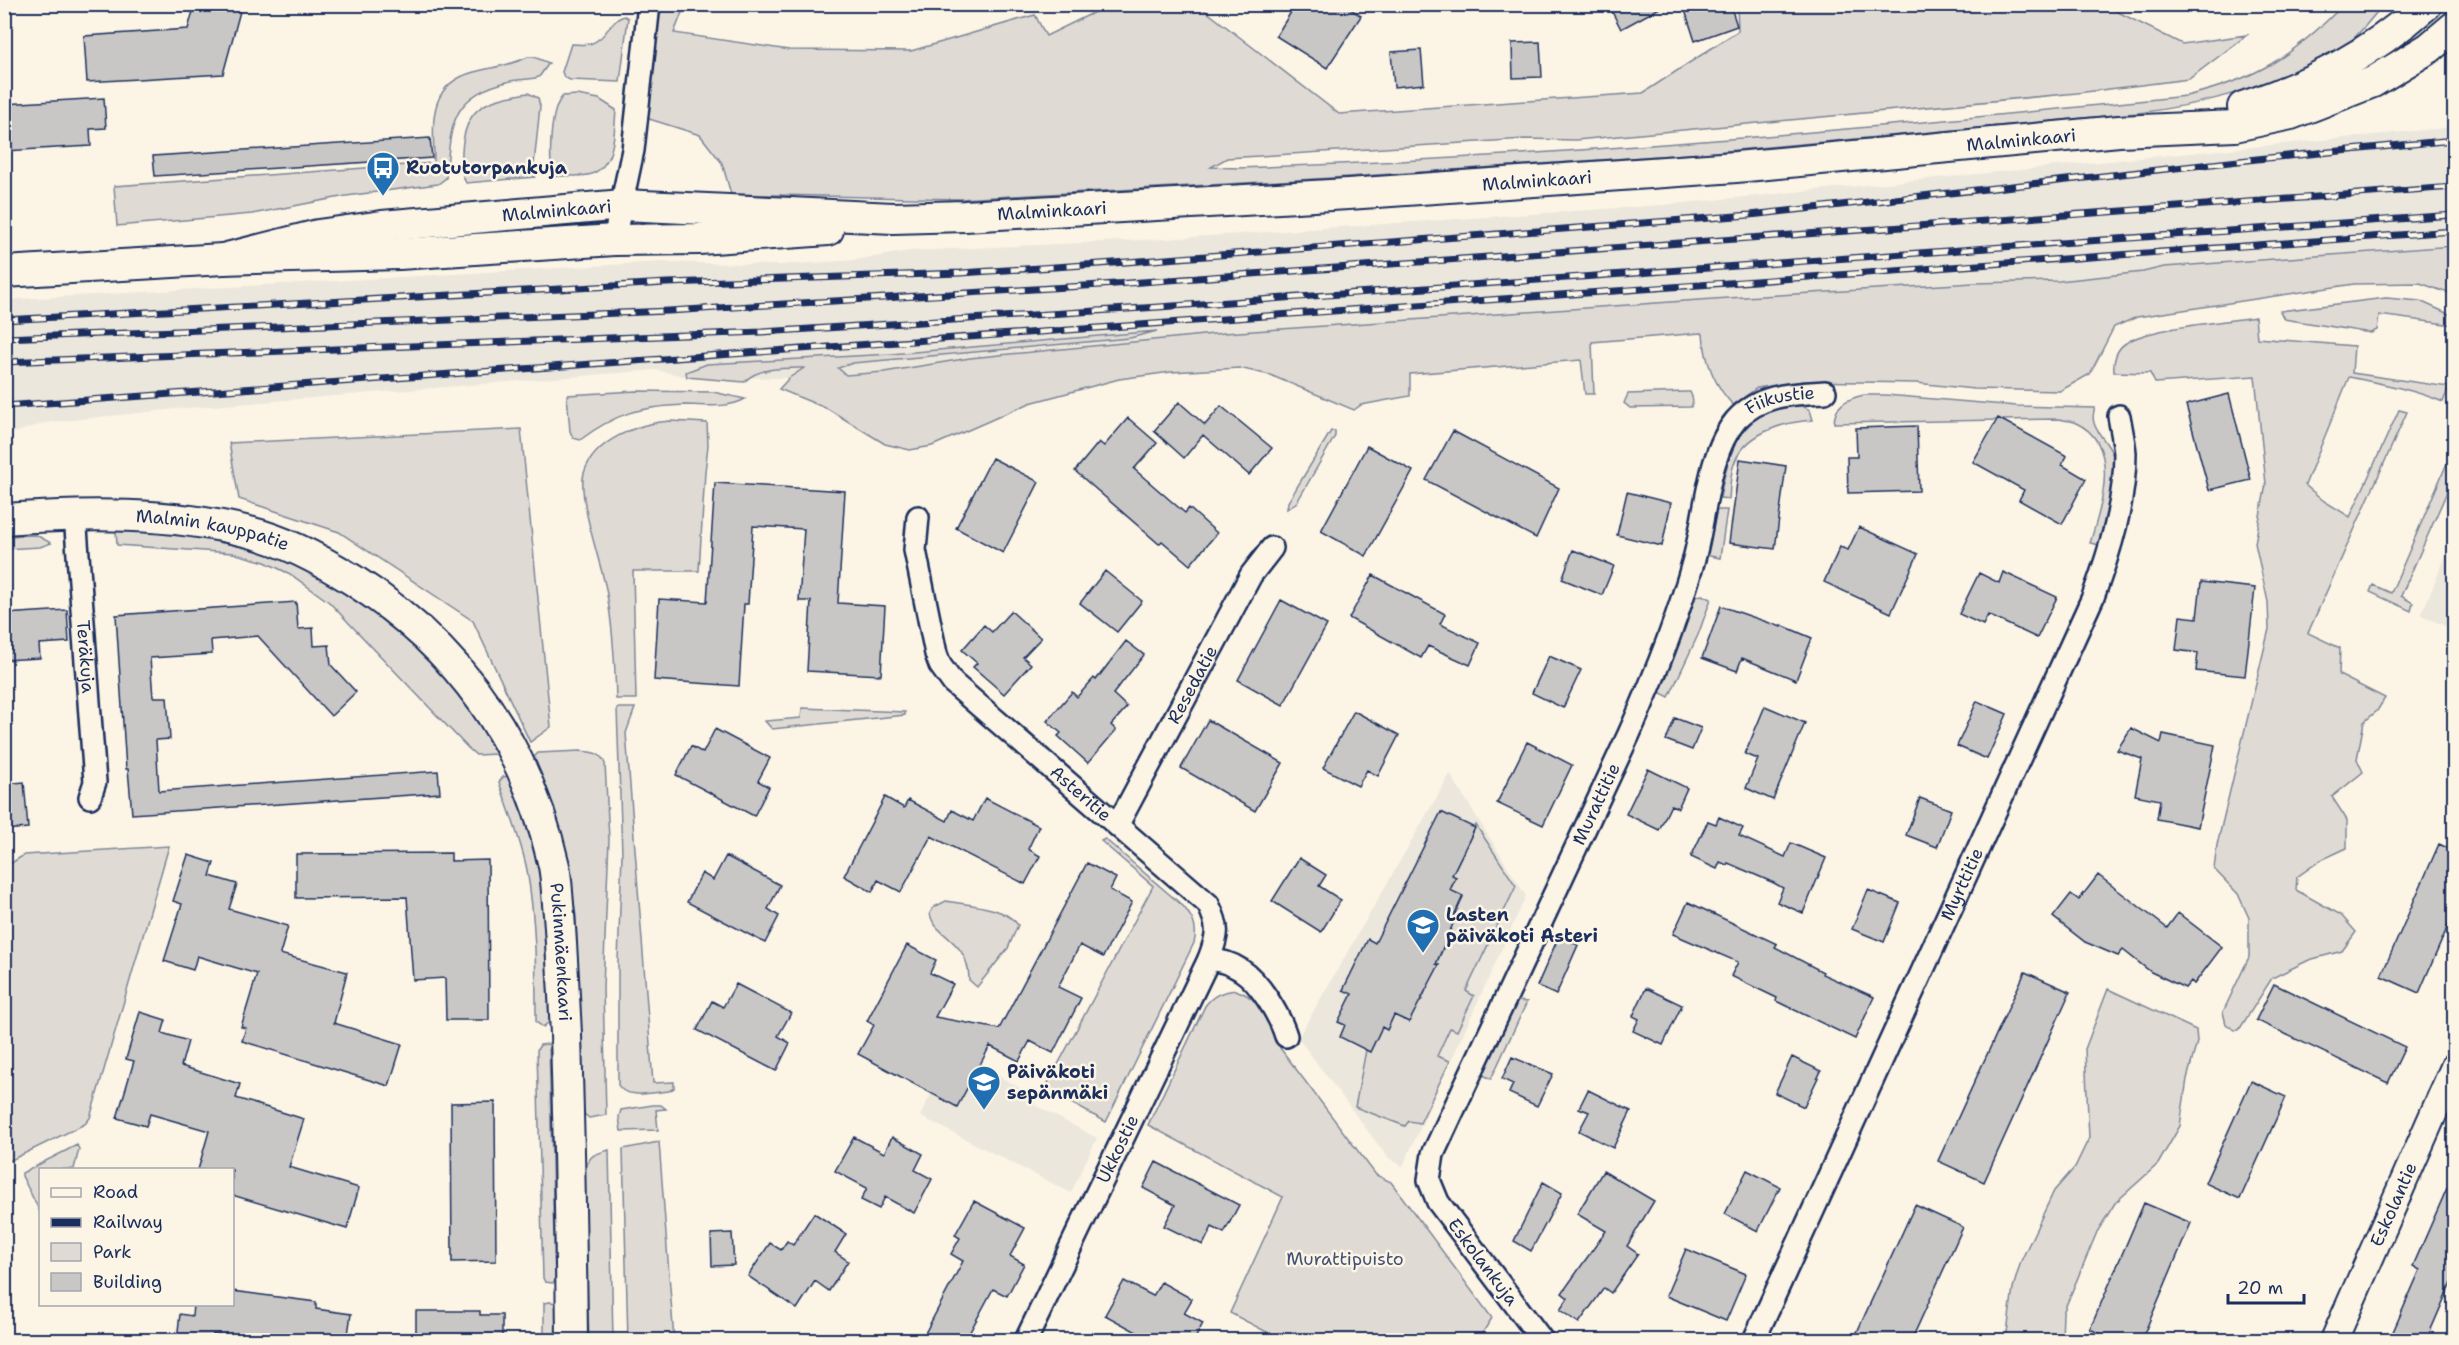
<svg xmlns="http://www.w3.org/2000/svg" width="2459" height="1345" font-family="'Shantell Sans',sans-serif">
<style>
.built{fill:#ece7dc}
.green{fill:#dfdbd4;stroke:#7d8599;stroke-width:1.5}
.building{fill:#c8c7c6;stroke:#1b2f5e;stroke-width:1.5}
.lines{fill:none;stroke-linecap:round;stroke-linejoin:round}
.minor-casing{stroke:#1b2f5e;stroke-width:26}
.tertiary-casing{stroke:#1b2f5e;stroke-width:30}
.secondary-casing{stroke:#1b2f5e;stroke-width:34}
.minor{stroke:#fcf5e5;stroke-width:21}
.tertiary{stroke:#fcf5e5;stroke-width:26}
.secondary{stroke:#fcf5e5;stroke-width:30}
.rail-casing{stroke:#1b2f5e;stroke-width:7}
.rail{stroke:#fcf5e5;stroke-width:4.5;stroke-dasharray:14;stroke-linecap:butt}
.labels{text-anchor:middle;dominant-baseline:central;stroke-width:5;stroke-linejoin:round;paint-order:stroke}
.street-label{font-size:18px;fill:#1b2f5e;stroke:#fcf5e5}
.poi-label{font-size:18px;font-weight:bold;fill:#1b2f5e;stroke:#fcf5e5;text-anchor:start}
.park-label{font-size:18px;fill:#425176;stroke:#fcf5e5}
</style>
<rect width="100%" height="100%" fill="#fcf5e5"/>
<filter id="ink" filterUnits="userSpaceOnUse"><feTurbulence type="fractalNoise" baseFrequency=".0167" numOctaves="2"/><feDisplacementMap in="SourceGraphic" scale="12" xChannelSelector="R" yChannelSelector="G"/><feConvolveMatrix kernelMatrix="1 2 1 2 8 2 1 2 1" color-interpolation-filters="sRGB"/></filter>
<g filter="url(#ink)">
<path class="built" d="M2454,127V246L2164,267L2143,272L2059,281L1974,283L1728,298L1224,333L970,358L884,372L789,378L687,377L656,370L176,409L44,423L5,436V300L661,262L778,265L855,260L909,251L1164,239L1662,205Z
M2454,537V630L2421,615Z
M1450,774L1526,896L1403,1166L1388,1158L1298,1038Z
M874,1025L974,1031L980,1065L1037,1098L1035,1105L1097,1138L1071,1193L920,1116L931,1094L858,1054Z"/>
<path class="green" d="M661,5H685L674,33L789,50L911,51L1035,15L1046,36L1109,5H1198L1339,114L1643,93L1738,31L1737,5H2104L2182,44L2247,35L2189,79L2077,93L1576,140L1525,139L1227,158L1211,167L1238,168C1555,157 1871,129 2186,96C2257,79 2293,56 2343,5H2383C2373,16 2364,29 2353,39C2340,52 2322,59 2305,67C2250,92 2199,105 2138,113L1704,153L1333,178L959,199L731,194L722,163L700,135L646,118Z
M624,16L628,18L620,82L570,80L564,77L562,72L571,44C577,44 585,45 590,44C606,39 609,21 624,16Z
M528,57H534L549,63L539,77C530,80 520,79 511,81C450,95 451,124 446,178L438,184L346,196L252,214L117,226L114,186L434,163C434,126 425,85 474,72C494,67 509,66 528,57Z
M528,93L538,98L540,106L534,165L535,177L466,183C460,172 462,162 462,151C465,104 488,100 528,93Z
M577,95L599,99L616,110C614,131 616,164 592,174C580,178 565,174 553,177C549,159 549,110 563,96Z
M2454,246V295L2420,283L2354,284L2137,317L2114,327L2090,374L2060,391L1974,389L1916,383L1803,381L1757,388L1733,405C1714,385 1705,361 1703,334L1701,333L1592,342L1594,394H1585L1581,360L1410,374V396L1361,405L1354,410L1270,375L1239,368L1171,372L1119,379L1030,403L932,446L910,450L885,444L828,409L779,389L789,378L804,368C784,368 758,367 744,382L687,377L686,372L707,364L891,354L1157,331L1130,338L853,363L838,368L846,375L884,372L970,358L1224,333L1728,298L1974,283L2059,281L2143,272L2164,267Z
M2386,298L2420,301L2453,316L2454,317V344L2453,325L2379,315L2377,330L2371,333L2284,319L2280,311Z
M2255,317L2257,338L2354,346L2352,373L2449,387L2443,402C2412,389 2382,384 2349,377L2305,485L2324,501L2350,517L2399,410L2407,412L2308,633L2340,648L2339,675L2385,698L2377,711L2364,722L2357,759L2363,772L2332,797L2347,820V848L2321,860L2297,877L2296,890L2341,915L2356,932L2342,951L2309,960L2272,978L2239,1030H2235L2226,1024L2223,1012L2249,957V918L2238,894L2214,869L2217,845L2269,629L2268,602L2255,543L2266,484L2255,376L2155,383L2150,373L2114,372C2113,361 2116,349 2126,343C2147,328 2225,322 2255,317Z
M636,391L713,392L745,399C727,409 705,405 685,405C639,407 616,413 580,440L573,438L570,431L567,395Z
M1685,392H1690C1693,398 1694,401 1691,407L1630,408L1624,403L1628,394Z
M1864,395H1886L2017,406L2095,408C2086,430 2112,441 2115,462C2118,489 2106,519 2100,545L2090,543C2101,507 2122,444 2076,423C2071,421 2064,420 2058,419L1834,423C1835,404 1847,399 1864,395Z
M1798,404L1810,410L1813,420C1783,422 1743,433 1733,467C1730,477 1730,489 1729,499L1720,498C1729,448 1741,410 1798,404Z
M670,421L707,423L708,445L705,472L699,571H633L636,699H616C615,662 613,625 606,589C601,563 577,496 584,473C594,440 639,423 670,421Z
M521,429L551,727L530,742L473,621L339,532L239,499L229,443Z
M1331,431H1335V436L1297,502L1287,509L1288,502Z
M2454,447V476L2401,596L2413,603L2411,611L2370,592L2373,585L2391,593Z
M1717,510H1727L1720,558L1705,555Z
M116,530C156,532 195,534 234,543C257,548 281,558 302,569C370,601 427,649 472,710C482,723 488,739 496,754L476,755L468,748L329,602L290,574L265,562L233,553L117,545Z
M36,535L51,543L40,547L5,549V536Z
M1702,595L1711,599L1698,635L1669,697L1659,692L1693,597Z
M617,708H635L626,733L653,1083L674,1082V1088L669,1091C654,1092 626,1100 618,1085V961L622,854Z
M802,708L905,712V715L772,729L765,721L801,718Z
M580,751C592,752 601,752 605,764L609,839L603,987L606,1115L589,1118L583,1113L576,917L567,854L550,796L534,757L538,753Z
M508,776C521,806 534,838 540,871C549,921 547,972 549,1022L543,1027L536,1022C536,971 536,920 527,870C521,840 509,811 499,782L503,777Z
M1476,825L1516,886L1466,991L1474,996L1457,1031L1450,1028L1437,1056L1450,1061L1420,1123L1409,1121L1405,1126L1355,1107L1366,1050L1370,1052L1382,1027L1387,1030L1394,1015L1409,1022L1419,1000H1422L1425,992L1411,985L1438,965L1436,964L1447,941L1433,934L1451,927L1455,919L1453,918L1463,897L1450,890L1456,878L1452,875Z
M1105,839L1183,906C1193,918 1198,928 1194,943L1106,1122L1045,1089L1153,886L1101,841Z
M169,846L90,1118L85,1124L5,1163V867L24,855Z
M946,901C967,905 1005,906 1018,925L1008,948L977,987L969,980C969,938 933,937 930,913L934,907Z
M2108,989L2196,1030L2197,1042L2187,1079L2180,1126L2158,1164L2115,1203L2097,1232L2063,1313L2062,1340H2006L2013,1288L2021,1261L2054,1191L2075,1167L2089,1138L2085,1049Z
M1235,990C1250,994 1276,1016 1279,1033C1280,1037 1280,1043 1280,1048L1376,1175L1391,1182L1492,1318L1478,1340H1282L1230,1313L1283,1197L1148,1125L1205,1006C1213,995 1221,992 1235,990Z
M1517,1001L1527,1002L1491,1079L1483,1075Z
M549,1044L555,1281L553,1283L545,1282L543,1278L537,1050L540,1045Z
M653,1105H661L666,1109L656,1110L658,1130L621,1131L619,1117L621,1110Z
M659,1142L674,1340H628L623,1149Z
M77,1145L79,1149L74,1169L40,1170V1212L22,1176V1173Z
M609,1150L613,1340H589L584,1175C589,1156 590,1155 609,1150Z
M550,1302L557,1303L558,1340H544V1303Z"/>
<path class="building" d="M195,4H242L223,74L87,82L84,36L188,29Z
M1296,4H1343L1361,16L1327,68L1276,36Z
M1608,4H1667L1621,29Z
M1683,4H1730L1737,26L1695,41Z
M1540,42L1542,77L1513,78L1512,43Z
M1421,50L1424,84L1394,87L1391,52Z
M104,98L106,128L90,129L91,146L4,151V104Z
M430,138L432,158L155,176L153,156Z
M2229,394L2251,480L2209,490L2186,405Z
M1179,402L1205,425L1221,406L1272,448L1249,475L1203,435L1184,458L1154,431Z
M1128,418L1157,443L1134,469L1185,513L1189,508L1217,533L1190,565L1162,541L1159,544L1075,471L1099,442L1104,446Z
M1998,418L2067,456L2062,465L2086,479L2062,524L2019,500L2024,490L1973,462Z
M1917,426L1919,491L1848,493L1847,457H1857L1856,428Z
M1453,431L1559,488L1536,538L1426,480Z
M1367,446L1413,471L1366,556L1321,531Z
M992,458L1039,482L1003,553L956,528Z
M1740,459L1786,466L1775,549L1729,543Z
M715,483L845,491L838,603L885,606L881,675L807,671L811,601H799L804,529L753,526L748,604H744L739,686L654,680L659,599L707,602Z
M1627,492L1671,503L1662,546L1617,535Z
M1859,527L1918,554L1891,613L1824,582L1840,547L1848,550Z
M1573,550L1614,566L1602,595L1562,579Z
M1105,571L1142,601L1117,632L1080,603Z
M2003,572L2057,597L2037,638L1988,615L1983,625L1959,614L1979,573L1999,583Z
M1373,575L1445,614L1440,624L1480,643L1470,665L1428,646L1421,658L1349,618Z
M2201,582L2255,588L2245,676L2196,671L2198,653L2176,650L2180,616L2197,618Z
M1281,600L1327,625L1283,705L1238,680Z
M296,602L298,629L313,628L314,646L329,645L331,665L356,692L331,716L258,636L211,640L212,654L150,658L153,697H167L170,739L156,740L159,791L438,771L440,793L132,814L128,769H126L116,615Z
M1721,606L1781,627V625L1812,638L1796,680L1742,658L1737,671L1702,658Z
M67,610L69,642L39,644L40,658L4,660V614Z
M1011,611L1041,638L1023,657L1031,664L1004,694L973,667L977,663L962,650L984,625L992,632Z
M1126,641L1144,655L1113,694L1127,707L1111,725L1116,730L1088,763L1058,736L1061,733L1047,721L1072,692L1077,697L1094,678L1096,680Z
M1549,656L1581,670L1563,708L1532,693Z
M1977,701L2007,714L1987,759L1957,746Z
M1765,706L1805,723L1773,800L1746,788L1758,759L1745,754Z
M1354,711L1399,735L1378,776L1367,770L1358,786L1323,768Z
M1675,718L1701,728L1692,750L1666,740Z
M1208,720L1283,763L1255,811L1181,768Z
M2131,728L2161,743L2163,734L2215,745L2198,827L2157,819L2160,800L2135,795L2142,759L2117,750Z
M715,729L770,758L758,781L769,787L754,816L676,775L691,746L703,753Z
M1527,742L1572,765L1543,825L1497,803Z
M1648,769L1687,788L1678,808L1671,805L1659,830L1626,814Z
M24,782L28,828L4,830V784Z
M885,797L904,808L908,800L947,821L952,810L973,821L985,798L1039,826L1028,849L1040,856L1025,884L931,836L901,892L878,880L872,892L844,876Z
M1920,798L1951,810L1937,847L1906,835Z
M1441,812L1475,828L1452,875L1456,877L1450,890L1463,896L1453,918L1455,919L1436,964L1439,965L1409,1022L1394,1015L1387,1030L1382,1027L1370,1052L1340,1037L1345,1025L1338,1022L1352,994L1343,990L1368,939L1375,943Z
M1719,817L1743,828L1739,836L1785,857L1791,843L1826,858L1803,913L1777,902L1783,888L1774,883L1728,863L1727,865L1720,862L1717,869L1691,857L1708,821L1716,824Z
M2439,844L2454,851V912L2419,993L2381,976Z
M451,853V861L488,860L489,1020H446L445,978L413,980L407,897L296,898V854Z
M188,855L214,863L210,876L237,884L229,909L288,926L280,954L347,972L334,1023L402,1044L389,1086L242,1041L246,1028L241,1027L257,974L197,956L193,970L164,961L182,904L173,901Z
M726,856L780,885L768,909L779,916L765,943L687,902L702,873L713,880Z
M1299,858L1326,875L1319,886L1341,900L1321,932L1272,901Z
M1087,863L1116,878L1110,890L1132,902L1103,957L1080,945L1058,987L1081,998L1053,1053L1030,1041L1019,1061L990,1046L957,1107L858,1054L874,1025L867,1021L907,945L936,960L930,973L953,984L935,1017L999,1029Z
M2098,875L2167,928L2178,913L2222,947L2194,984L2191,981L2185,988L2151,972L2123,950L2118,956L2085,942L2053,917L2071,894L2079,900Z
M1868,890L1900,903L1884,942L1852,929Z
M1688,902L1777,944L1775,947L1823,972L1822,974L1874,997L1855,1039L1776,1001L1777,998L1731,976L1738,962L1673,934Z
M1559,936L1578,945L1556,995L1537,986Z
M2025,972L2070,992L1984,1182L1938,1161Z
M736,984L791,1013L778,1036L790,1043L776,1071L697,1030L712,1001L723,1007Z
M2274,984L2405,1047L2388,1083L2256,1020Z
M1646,988L1682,1005L1663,1045L1633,1031L1639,1019L1633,1016Z
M140,1012L166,1020L162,1033L188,1041L181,1066L240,1084L236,1098L304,1119L289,1167L359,1188L347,1229L232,1195V1170H198L209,1131L150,1114L146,1126L117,1118L134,1061L126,1059Z
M1512,1057L1553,1074L1537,1106L1509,1093L1513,1084L1502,1079Z
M1792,1057L1821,1071L1804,1107L1775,1093Z
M2251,1081L2286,1097L2240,1199L2205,1183Z
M1588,1090L1631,1111L1613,1148L1579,1131L1589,1112L1579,1108Z
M495,1102L496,1261L452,1262L451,1103Z
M854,1137L884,1153L892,1137L923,1154L915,1170L932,1179L914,1213L885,1197L879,1209L861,1200L867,1188L835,1171Z
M1156,1162L1239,1205L1224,1233L1212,1227L1203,1245L1164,1226L1175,1205L1143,1188Z
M1747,1170L1780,1187L1758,1231L1725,1214Z
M1603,1171L1654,1201L1627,1246L1638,1254L1611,1293L1604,1288L1579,1323L1560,1310L1568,1298L1562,1293L1606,1231L1577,1214Z
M2454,1172V1276L2426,1341H2389L2420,1270L2413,1266Z
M1543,1182L1562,1193L1531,1251L1514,1241Z
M974,1201L1025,1228L1010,1256L1024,1264L1007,1296L993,1289L965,1341H921L963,1261L951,1254L960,1238L955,1235Z
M2144,1203L2191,1223L2141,1341H2116L2090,1329Z
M1915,1205L1963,1227L1911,1341H1853Z
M814,1213L846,1234L835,1252L848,1261L829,1291L815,1281L797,1309L748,1276L770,1243L781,1250L787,1241L793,1245Z
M732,1233L734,1265L712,1266L711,1234Z
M1686,1249L1746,1274L1726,1321L1666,1296Z
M1124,1281L1153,1296L1161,1282L1192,1299L1184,1313L1203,1323L1194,1341H1153L1105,1315Z
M232,1291L316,1302V1309L351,1314L347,1341H255L213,1334L212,1341L177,1339L180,1314L192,1316L193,1305H232Z
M416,1311H480V1315H502V1341H416Z"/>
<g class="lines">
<g class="minor-casing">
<g id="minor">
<path d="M614,240L633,150L649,4"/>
<path id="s1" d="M75,515L95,782L90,797"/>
<path id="s2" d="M918,517L915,550L936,654L940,665L953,683L1208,904C1220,928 1218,935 1209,959C1221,961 1231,963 1241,970C1259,981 1280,1016 1286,1036"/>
<path id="s3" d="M1118,824L1251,575L1272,548"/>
<path id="s4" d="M1026,1340L1209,959"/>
<path id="s5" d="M1542,1340L1438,1202L1429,1180L1433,1154L1629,734C1654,678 1678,619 1694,559C1706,516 1707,454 1736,420C1760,394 1792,394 1825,392"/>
<path id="s6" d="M1754,1340L2093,597C2110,551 2125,503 2125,453C2124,441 2121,428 2119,416"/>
</g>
</g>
<g class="tertiary-casing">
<g id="tertiary">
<path id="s7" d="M2334,1340L2454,1067"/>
</g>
</g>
<g class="secondary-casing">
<g id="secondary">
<path d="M2243,107C2314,84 2370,54 2427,4"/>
<path id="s8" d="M223,259L318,235L382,226L623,205L893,218L965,216L1348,194L1736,167L2119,131L2235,126L2291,114L2373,82L2429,48L2454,27"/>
<path d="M4,272L223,259L399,254L614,240L699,239L828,230"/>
<path id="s9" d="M4,519C86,513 170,512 249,532C286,541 321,560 353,580C460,648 526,742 554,866C557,882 557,898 559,914C562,954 564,994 566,1034C569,1136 571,1238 572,1340"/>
</g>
</g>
<use href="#minor" class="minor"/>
<use href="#tertiary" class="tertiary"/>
<use href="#secondary" class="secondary"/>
<g class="rail-casing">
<path id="rail" d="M4,320L667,283L961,273L1100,264L1750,215L2257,159L2454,140
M4,338L669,311L1101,285L2454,187
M4,362L762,332L1159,307L2454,215
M4,406L2454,231"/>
</g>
<use href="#rail" class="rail"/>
</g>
</g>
<defs>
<g id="bus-pin" transform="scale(1.725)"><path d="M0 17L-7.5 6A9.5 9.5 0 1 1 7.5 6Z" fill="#1f6fb2" stroke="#fcf5e5"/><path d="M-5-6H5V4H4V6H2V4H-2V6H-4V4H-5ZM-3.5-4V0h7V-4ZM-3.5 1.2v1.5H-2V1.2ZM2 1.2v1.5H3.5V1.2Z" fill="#fff"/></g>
<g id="school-pin" transform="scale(1.725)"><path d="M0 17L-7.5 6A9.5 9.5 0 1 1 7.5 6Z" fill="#1f6fb2" stroke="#fcf5e5"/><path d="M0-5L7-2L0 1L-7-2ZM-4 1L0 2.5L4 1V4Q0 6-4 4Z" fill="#fff"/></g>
</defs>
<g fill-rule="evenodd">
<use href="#bus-pin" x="383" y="168"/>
<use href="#school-pin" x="1423" y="925"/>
<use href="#school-pin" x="984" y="1082"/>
</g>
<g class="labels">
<g class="street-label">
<text stroke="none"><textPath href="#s8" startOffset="1806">Malminkaari</textPath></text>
<text stroke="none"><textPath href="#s8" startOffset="1320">Malminkaari</textPath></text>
<text stroke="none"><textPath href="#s8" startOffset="338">Malminkaari</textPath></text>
<text stroke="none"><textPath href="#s8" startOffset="834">Malminkaari</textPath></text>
<text stroke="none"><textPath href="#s5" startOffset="1070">Fiikustie</textPath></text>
<text stroke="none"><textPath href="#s9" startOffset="210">Malmin kauppatie</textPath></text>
<text stroke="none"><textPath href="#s1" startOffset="142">Teräkuja</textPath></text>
<text stroke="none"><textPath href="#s3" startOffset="158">Resedatie</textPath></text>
<text stroke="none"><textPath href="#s2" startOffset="342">Asteritie</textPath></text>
<text stroke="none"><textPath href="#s5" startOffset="609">Murattitie</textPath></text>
<text stroke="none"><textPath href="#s6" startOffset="501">Myrttitie</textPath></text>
<text stroke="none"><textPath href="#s9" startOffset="807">Pukinmäenkaari</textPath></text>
<text stroke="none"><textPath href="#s4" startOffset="212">Ukkostie</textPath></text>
<text stroke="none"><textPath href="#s7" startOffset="148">Eskolantie</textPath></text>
<text transform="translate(1483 1262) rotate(53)">Eskolankuja</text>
</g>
<g class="poi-label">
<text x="406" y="168">Ruotutorpankuja</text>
<text x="1446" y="915">Lasten<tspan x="1446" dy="21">päiväkoti Asteri</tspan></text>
<text x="1007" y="1072">Päiväkoti<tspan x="1007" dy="21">sepänmäki</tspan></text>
</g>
<g class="park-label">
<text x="1345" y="1259">Murattipuisto</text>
</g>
</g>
<rect width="2459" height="1345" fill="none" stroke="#fcf5e5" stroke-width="24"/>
<rect x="12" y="12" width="2435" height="1321" fill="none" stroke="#1b2f5e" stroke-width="2" filter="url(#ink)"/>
<rect x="39" y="1168" width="195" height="138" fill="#fcf5e5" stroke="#a2a6af" stroke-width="1.5"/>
<rect x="51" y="1188" width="30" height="9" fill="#fcf5e5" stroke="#a2a6af" stroke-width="1.5"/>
<text x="93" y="1198" font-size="18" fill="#1b2f5e">Road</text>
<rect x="51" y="1218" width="30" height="9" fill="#1b2f5e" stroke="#a2a6af" stroke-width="1.5"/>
<text x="93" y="1228" font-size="18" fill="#1b2f5e">Railway</text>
<rect x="51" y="1243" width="30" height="18" fill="#dfdbd4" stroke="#a2a6af" stroke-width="1.5"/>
<text x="93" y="1258" font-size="18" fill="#1b2f5e">Park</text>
<rect x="51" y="1273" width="30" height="18" fill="#c8c7c6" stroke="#a2a6af" stroke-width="1.5"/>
<text x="93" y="1288" font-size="18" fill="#1b2f5e">Building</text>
<path d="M2228 1294v9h76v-9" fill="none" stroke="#1b2f5e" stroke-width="3"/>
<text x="2237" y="1294" font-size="18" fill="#1b2f5e" stroke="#fcf5e5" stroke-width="4.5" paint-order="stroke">20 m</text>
</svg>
